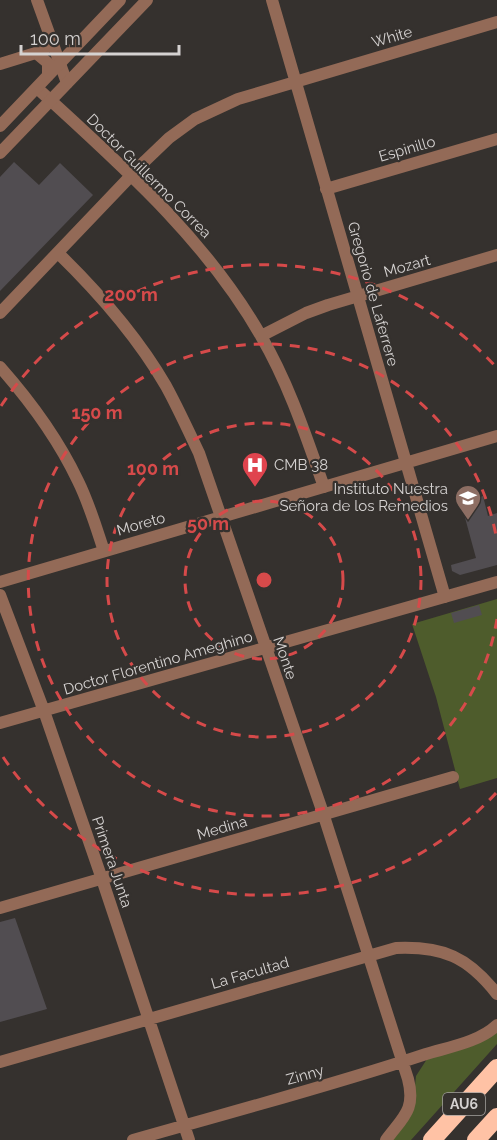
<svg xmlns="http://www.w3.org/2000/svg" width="497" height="1140" font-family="Raleway,sans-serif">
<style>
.green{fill:#4e5c2c}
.building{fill:#514d51}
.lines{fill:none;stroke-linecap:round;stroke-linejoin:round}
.minor{stroke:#936a57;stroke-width:12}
.tertiary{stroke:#936a57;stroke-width:12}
.motorway{stroke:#ffc2a5;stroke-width:18}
.ring{fill:none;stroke:#d64a4a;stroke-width:3;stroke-dasharray:10 8}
.labels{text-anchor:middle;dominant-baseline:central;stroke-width:4.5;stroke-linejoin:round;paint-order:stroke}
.shield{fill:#35312e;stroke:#a5a2a0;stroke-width:1.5}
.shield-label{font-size:14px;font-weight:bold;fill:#d5d2d1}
.street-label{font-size:15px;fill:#d5d2d1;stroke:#35312e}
.poi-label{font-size:15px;fill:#d5d2d1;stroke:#35312e;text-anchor:start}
.centre{fill:#d64a4a;stroke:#35312e;stroke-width:3}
.ring-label{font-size:18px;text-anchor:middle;font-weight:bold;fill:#d64a4a;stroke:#35312e;stroke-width:4.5;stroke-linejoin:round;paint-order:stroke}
</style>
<rect width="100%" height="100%" fill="#35312e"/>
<path class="green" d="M497,599V778L460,789L436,697L412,624Z
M497,1031V1044L411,1140H393L415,1086L416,1076L427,1059Z"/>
<path class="building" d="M14,162L39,185L60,163L93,195L0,291V177Z
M483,496L488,516L497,513V565L460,575L452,571L451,565L476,558L461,503Z
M479,605L482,615L454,623L451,613Z
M15,918L47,1009L0,1022V922Z"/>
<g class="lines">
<path class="minor" d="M37,0L67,83
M272,0L445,597
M0,64L42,51L52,42
M37,88C120,164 205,238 261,336C289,384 306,436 324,487
M326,189L497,139
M58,253C99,293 137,336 166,386C178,408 188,430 199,453L323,813L408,1079C416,1110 403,1117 386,1140
M0,313L145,161L169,138L195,119L238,99L497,22
M261,336L306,313L328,305L497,255
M0,367C31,402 58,439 78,481C89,503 96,527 104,551
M0,582L497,436
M0,595L44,711L102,879L189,1140
M0,723L497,582
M0,908L453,777
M0,1062L396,948C443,946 468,957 497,994
M133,1140C231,1112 330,1086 426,1054C449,1047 479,1042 497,1025"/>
<path class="tertiary" d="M36,53L48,63V76
M0,126L120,0
M0,153L147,0"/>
<path class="motorway" d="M432,1140L497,1068
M476,1140L497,1117"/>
</g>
<g class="ring">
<circle cx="264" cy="580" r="79"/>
<circle cx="264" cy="580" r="157"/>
<path d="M497 619A236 236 0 1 1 497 541"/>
<path d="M496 793A315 315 0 0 1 1 754M1 406A315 315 0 0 1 496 367"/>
</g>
<defs>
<g id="hospital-pin" transform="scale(1.35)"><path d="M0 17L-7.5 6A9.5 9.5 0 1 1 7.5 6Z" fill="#e0444e" stroke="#35312e"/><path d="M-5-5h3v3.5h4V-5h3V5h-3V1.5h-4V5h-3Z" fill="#fff"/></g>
<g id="school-pin" transform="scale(1.35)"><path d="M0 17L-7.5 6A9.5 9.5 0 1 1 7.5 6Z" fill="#8d6e63" stroke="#35312e"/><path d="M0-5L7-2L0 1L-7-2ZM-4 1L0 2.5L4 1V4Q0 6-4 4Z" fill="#fff"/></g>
</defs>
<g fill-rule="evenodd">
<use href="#hospital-pin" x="255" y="465"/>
<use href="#school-pin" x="468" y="498"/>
</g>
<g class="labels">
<rect class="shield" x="443" y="1093" width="42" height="22" rx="4.5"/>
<g class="shield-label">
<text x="464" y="1104">AU6</text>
</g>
<g class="street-label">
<text transform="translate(392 37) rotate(-16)">White</text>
<text transform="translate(407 149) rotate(-16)">Espinillo</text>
<text transform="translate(149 176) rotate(45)">Doctor Guillermo Correa</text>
<text transform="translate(407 266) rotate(-16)">Mozart</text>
<text transform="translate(373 294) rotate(74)">Gregorio de Laferrere</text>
<text transform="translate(141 524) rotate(-16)">Moreto</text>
<text transform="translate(285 658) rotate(71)">Monte</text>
<text transform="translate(158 663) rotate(-16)">Doctor Florentino Ameghino</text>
<text transform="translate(222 828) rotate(-16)">Medina</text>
<text transform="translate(112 862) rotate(71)">Primera Junta</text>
<text transform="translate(250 973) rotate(-16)">La Facultad</text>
<text transform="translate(305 1075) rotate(-16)">Zinny</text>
</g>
<g class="poi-label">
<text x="274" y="465">CMB 38</text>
<text x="448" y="489" text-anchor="end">Instituto Nuestra<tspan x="448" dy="17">Señora de los Remedios</tspan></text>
</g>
</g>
<circle cx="264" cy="580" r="9" class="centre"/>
<g class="ring-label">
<text x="131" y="301">200 m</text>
<text x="97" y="419">150 m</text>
<text x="153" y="475">100 m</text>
<text x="208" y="530">50 m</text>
</g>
<path d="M21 45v9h158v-9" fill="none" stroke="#d5d2d1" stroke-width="3"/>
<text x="30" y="45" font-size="18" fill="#d5d2d1" stroke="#35312e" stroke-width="4.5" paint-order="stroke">100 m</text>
</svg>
